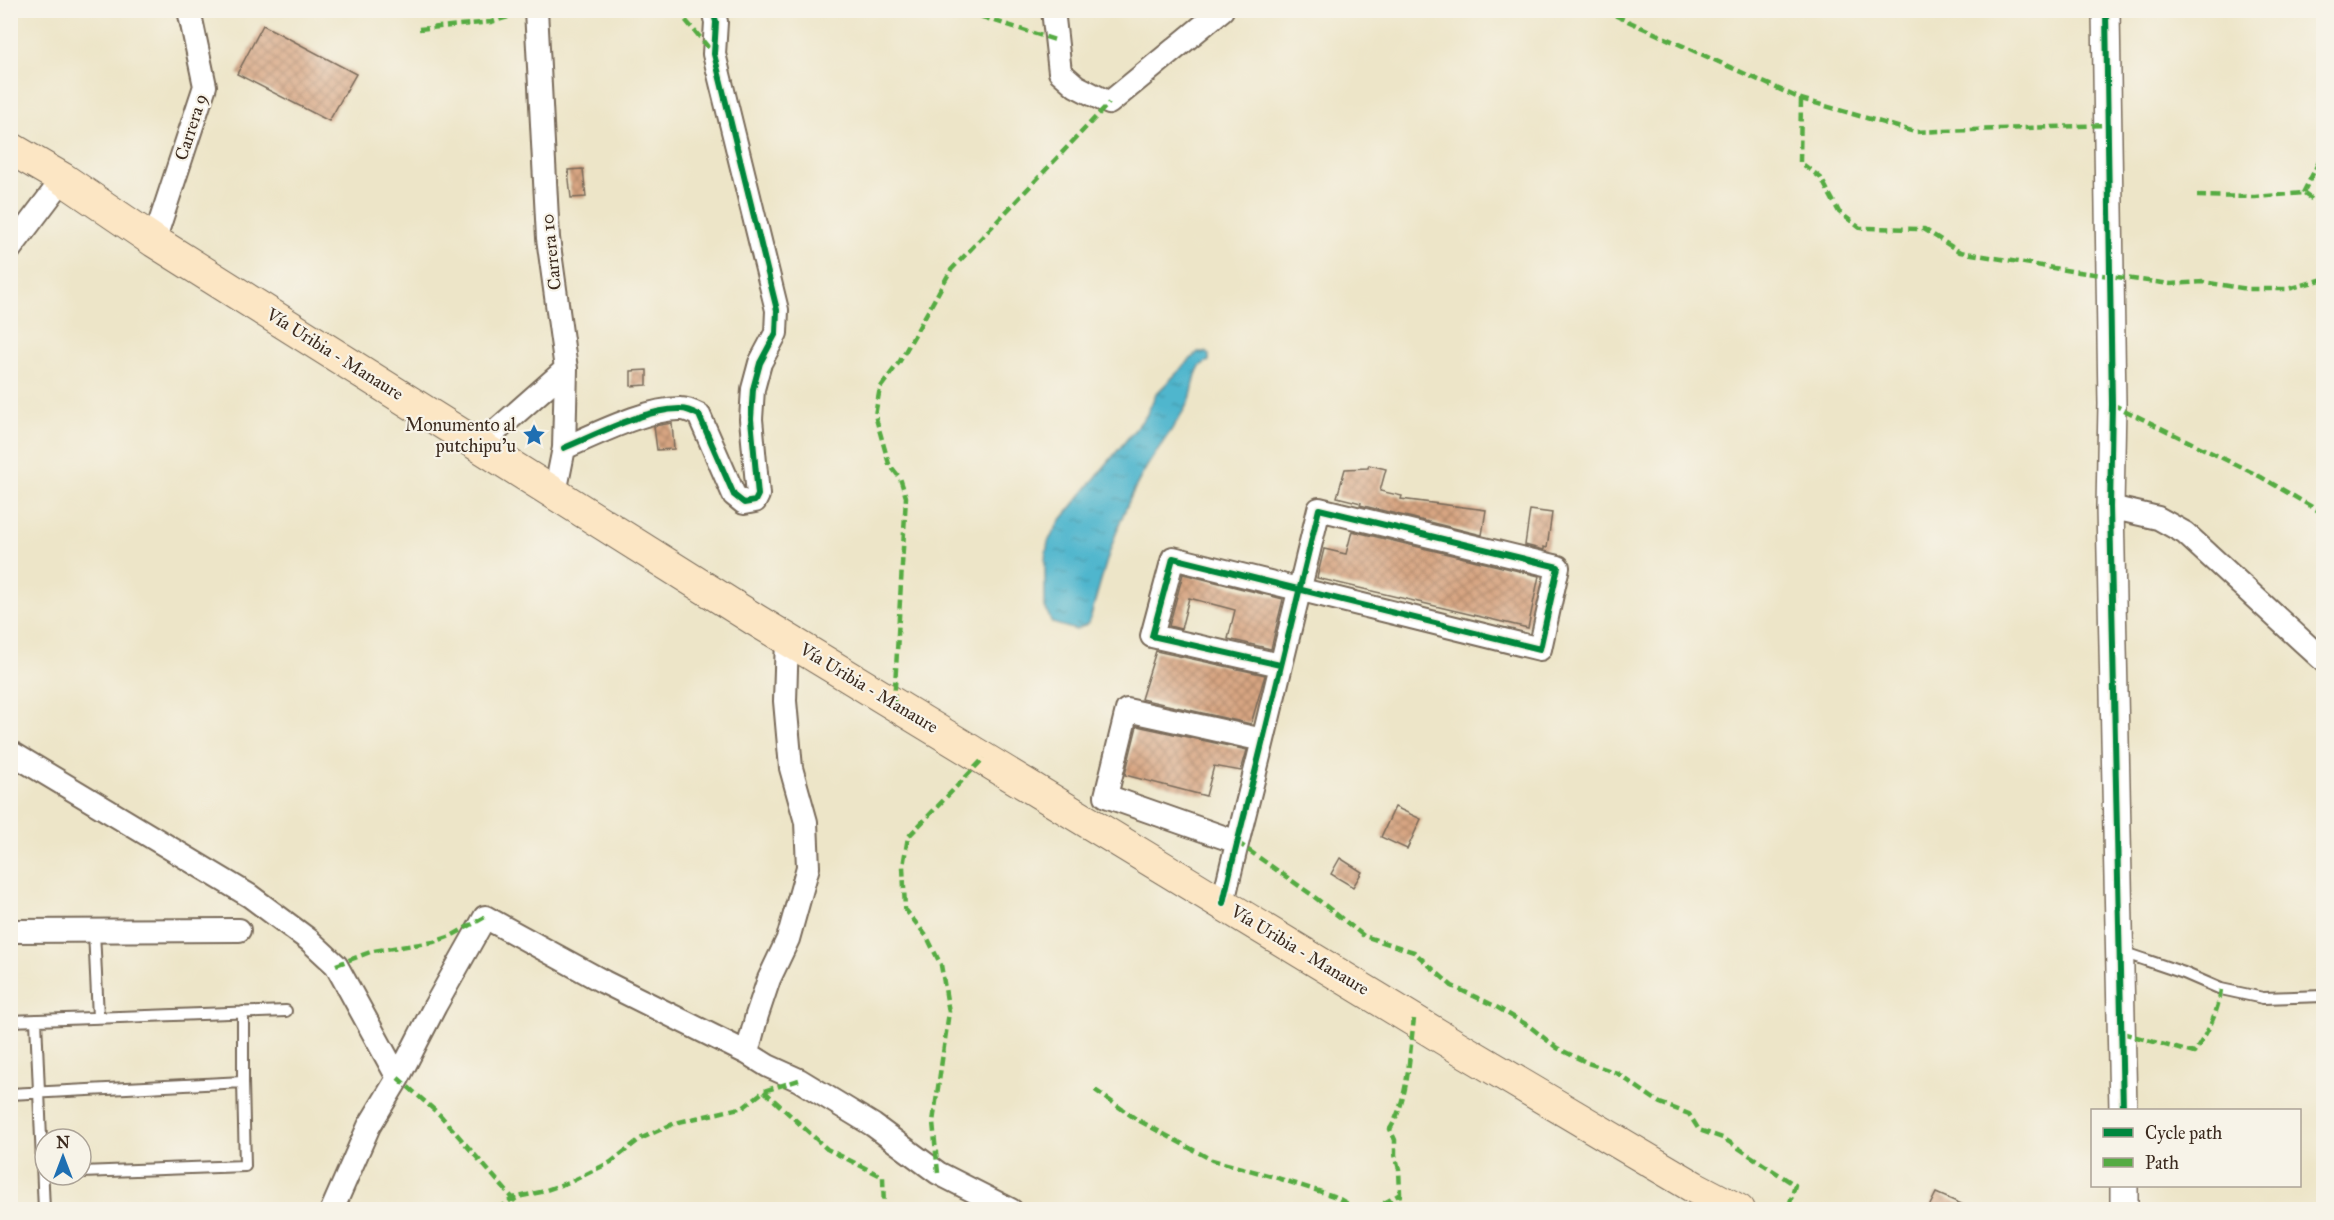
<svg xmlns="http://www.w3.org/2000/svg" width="2334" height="1220" font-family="'IM FELL Great Primer',serif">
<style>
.water{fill:url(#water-ripples);stroke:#457076;stroke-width:1.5}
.building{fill:url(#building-cross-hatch)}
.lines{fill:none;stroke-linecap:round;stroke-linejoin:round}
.service-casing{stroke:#796b5a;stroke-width:14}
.minor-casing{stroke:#796b5a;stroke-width:26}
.tertiary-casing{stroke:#796b5a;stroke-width:30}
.secondary-casing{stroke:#796b5a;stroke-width:34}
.service{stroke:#fff;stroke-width:10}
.minor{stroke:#fff;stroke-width:22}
.tertiary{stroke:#fff;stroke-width:27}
.secondary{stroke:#fce6c4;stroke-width:32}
.quiet{stroke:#55ab43;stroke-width:4.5;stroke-dasharray:9 4.5;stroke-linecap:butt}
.cycleway-casing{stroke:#f7f3e8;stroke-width:10}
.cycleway{stroke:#00873e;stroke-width:6}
.labels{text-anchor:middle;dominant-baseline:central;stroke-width:4.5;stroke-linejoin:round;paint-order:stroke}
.street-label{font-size:18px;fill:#3b2a1e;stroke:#f7f3e8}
.poi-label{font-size:18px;fill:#3b2a1e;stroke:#f7f3e8;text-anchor:end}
</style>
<defs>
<pattern id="water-ripples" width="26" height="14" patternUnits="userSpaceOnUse" patternTransform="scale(1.5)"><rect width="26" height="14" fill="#4fb6cd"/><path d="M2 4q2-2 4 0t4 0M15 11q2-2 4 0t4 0" fill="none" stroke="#4394a6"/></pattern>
<pattern id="building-cross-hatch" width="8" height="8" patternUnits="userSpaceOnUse" patternTransform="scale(1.5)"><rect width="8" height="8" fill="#d7a582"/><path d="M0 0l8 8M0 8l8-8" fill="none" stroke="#b0876a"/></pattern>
</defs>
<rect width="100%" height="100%" fill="#f7f3e8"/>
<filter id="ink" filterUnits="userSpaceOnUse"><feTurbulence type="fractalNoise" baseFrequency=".0167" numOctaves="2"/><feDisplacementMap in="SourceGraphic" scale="12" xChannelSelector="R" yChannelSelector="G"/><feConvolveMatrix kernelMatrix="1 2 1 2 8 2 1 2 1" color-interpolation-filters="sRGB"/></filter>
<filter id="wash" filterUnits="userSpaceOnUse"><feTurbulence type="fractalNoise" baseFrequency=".008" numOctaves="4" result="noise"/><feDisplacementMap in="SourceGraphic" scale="24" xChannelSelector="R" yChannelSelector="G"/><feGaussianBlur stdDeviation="1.35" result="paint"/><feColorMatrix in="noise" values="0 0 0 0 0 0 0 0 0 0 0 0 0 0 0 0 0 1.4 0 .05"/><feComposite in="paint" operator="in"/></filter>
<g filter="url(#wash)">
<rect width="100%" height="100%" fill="#ede5c8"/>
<path class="water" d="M1198,352H1205L1209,355V361C1191,366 1196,390 1188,403C1175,427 1157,449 1143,473C1117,519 1103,572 1089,623L1076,630L1052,623L1045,607V560L1048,542L1060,521L1146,416L1156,394Z"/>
<g id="blocks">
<path class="building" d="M263,25L356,74L329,121L237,74Z
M583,169L586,197L571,198L568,170Z
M647,370V385L631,386V371Z
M672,423L674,449L657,450L654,426Z
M1369,465L1386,469L1380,491L1402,496L1401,499L1486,510L1482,535L1360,505L1361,503L1337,497L1345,469L1368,468Z
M1530,510L1552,513L1547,548L1544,547V550L1525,545Z
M1352,531L1539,576L1528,628L1317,578L1324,549L1346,554Z
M1183,574L1283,599L1271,649L1228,639L1235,610L1189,598L1181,629L1169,626Z
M1156,651L1265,675L1251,724L1141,699Z
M1137,726L1247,750L1241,771L1214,766L1206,796L1125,775Z
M1395,807L1421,819L1407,849L1381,837Z
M1340,858L1362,872L1353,887L1331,874Z
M1936,1193L1973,1209H1928Z"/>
</g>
</g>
<g filter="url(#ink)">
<use href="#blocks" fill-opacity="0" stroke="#796b5a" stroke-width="1.5"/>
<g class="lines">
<g class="service-casing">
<path id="service" d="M94,931L98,1017
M2122,952L2184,973L2221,989L2263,998L2324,996
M36,1020L44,1210
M10,1021L286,1011
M10,1094L243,1082V1012
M81,1172L245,1166L243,1082"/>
</g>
<g class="minor-casing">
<path id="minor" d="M536,10L548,238L566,369L564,448L555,493
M1053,10L1060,72L1076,86L1109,103L1222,10
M154,241L205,86L189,10
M10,249L63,179
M480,445L566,369
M564,448C595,435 647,408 681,409C687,409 693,412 699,415L734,495L744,503L755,501L758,495L751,419L753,389L760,363L776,333L777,310L714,54L716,22L713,10
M2110,507L2158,518L2185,533L2324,661
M787,638L785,701L791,768L806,822L808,867L788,939L769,979L757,1015L747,1053L768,1066L799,1080L873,1125L938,1173L1011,1210
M10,752L250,896L309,940L336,965L398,1078
M1237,842L1106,796L1127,710L1263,740
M1223,903C1235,848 1250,794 1263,740C1282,663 1300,586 1319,509L1558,567L1540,649L1173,558L1152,636L1280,665
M10,931L239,930
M332,1210L369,1126L398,1078L435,1006L485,917L604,982L747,1053"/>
</g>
<g class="tertiary-casing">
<path id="tertiary" d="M2106,10L2112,404L2110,507L2123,1110
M2124,1186V1210"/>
</g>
<g class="secondary-casing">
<path id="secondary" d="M10,148L63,179L154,241L754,619L1456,1046L1694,1187L1738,1210"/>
</g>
<use href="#service" class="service"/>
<use href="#minor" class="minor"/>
<use href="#tertiary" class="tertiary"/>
<use href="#secondary" class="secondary"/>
<path class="quiet" d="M677,10L714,54
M970,10L973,14L1055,40
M1603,10L1801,99L1915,132L2107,125
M419,29L491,22L533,10
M1801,99L1800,162L1821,178L1839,212L1860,228L1924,229L1960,252L2071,271L2171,284L2203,282L2248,289H2288L2324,279
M2303,193L2324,152
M2197,196L2255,197L2303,193L2324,208
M2112,404L2261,477L2324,514
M894,703L906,497L900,478L889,464L875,415L880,388L900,361L951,270L1109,103
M1237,842L1312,895L1364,936L1414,952L1452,986L1493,1005L1529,1026L1557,1048L1588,1063L1617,1073L1660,1103L1689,1114L1699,1130L1723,1138L1795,1185L1788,1210
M336,965L373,951L434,942L451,936L485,917
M2122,1033L2194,1053C2207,1033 2218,1014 2221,989
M398,1078L440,1115L523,1210
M1095,1090L1136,1119L1212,1160L1271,1176L1334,1196L1359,1210
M764,1091L827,1149L883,1177L884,1210
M938,1173L933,1122L949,1012L941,965L927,937L905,909L903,866L908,837L984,758
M498,1210L513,1198L541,1192L572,1181L611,1162L640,1139L675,1123L744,1107L764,1091L799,1080
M1006,1210V1208
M1372,1210L1400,1194
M1400,1210L1398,1206L1400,1194L1399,1169L1395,1155V1140L1390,1129C1409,1098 1409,1055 1414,1019"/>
<g class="cycleway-casing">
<path id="cycleway" d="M2106,10L2112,404L2110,507L2123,1110
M564,448C595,435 647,408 681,409C687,409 693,412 699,415L734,495L744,503L755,501L758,495L751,419L753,389L760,363L776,333L777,310L714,54L716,22L713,10
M1223,903C1235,848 1250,794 1263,740C1282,663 1300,586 1319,509L1558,567L1540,649L1173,558L1152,636L1280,665"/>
</g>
<use href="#cycleway" class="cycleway"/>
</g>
</g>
<defs>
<g id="sight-bare" transform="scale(1.8)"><path d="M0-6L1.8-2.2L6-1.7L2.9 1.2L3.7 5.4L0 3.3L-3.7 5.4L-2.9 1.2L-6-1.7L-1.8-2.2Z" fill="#1f6fb2" stroke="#f7f3e8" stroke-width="2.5" paint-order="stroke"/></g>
</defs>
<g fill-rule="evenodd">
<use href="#sight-bare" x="534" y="435"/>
</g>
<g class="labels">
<g class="street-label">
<text transform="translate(191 127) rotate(-72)">Carrera 9</text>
<text transform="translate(551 252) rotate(-96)">Carrera 10</text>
<text transform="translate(335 354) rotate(32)">Vía Uribia - Manaure</text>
<text transform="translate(869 688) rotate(31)">Vía Uribia - Manaure</text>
<text transform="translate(1300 950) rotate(31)">Vía Uribia - Manaure</text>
</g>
<g class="poi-label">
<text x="516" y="425">Monumento al<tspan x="516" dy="21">putchipu'u</tspan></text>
</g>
</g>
<rect width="2334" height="1220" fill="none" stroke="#f7f3e8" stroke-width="36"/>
<rect x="2091" y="1109" width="210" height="78" fill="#f7f3e8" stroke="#aca397" stroke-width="1.5"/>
<rect x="2103" y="1128" width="30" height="9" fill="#00873e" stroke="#aca397" stroke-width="1.5"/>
<text x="2145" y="1139" font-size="18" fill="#3b2a1e">Cycle path</text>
<rect x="2103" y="1158" width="30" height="9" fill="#55ab43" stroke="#aca397" stroke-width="1.5"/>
<text x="2145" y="1169" font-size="18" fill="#3b2a1e">Path</text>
<g transform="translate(63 1157)"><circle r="28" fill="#f7f3e8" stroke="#aca397" stroke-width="1.5"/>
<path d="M0-4.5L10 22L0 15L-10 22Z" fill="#1f6fb2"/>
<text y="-9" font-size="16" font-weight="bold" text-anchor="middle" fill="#3b2a1e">N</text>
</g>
</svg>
